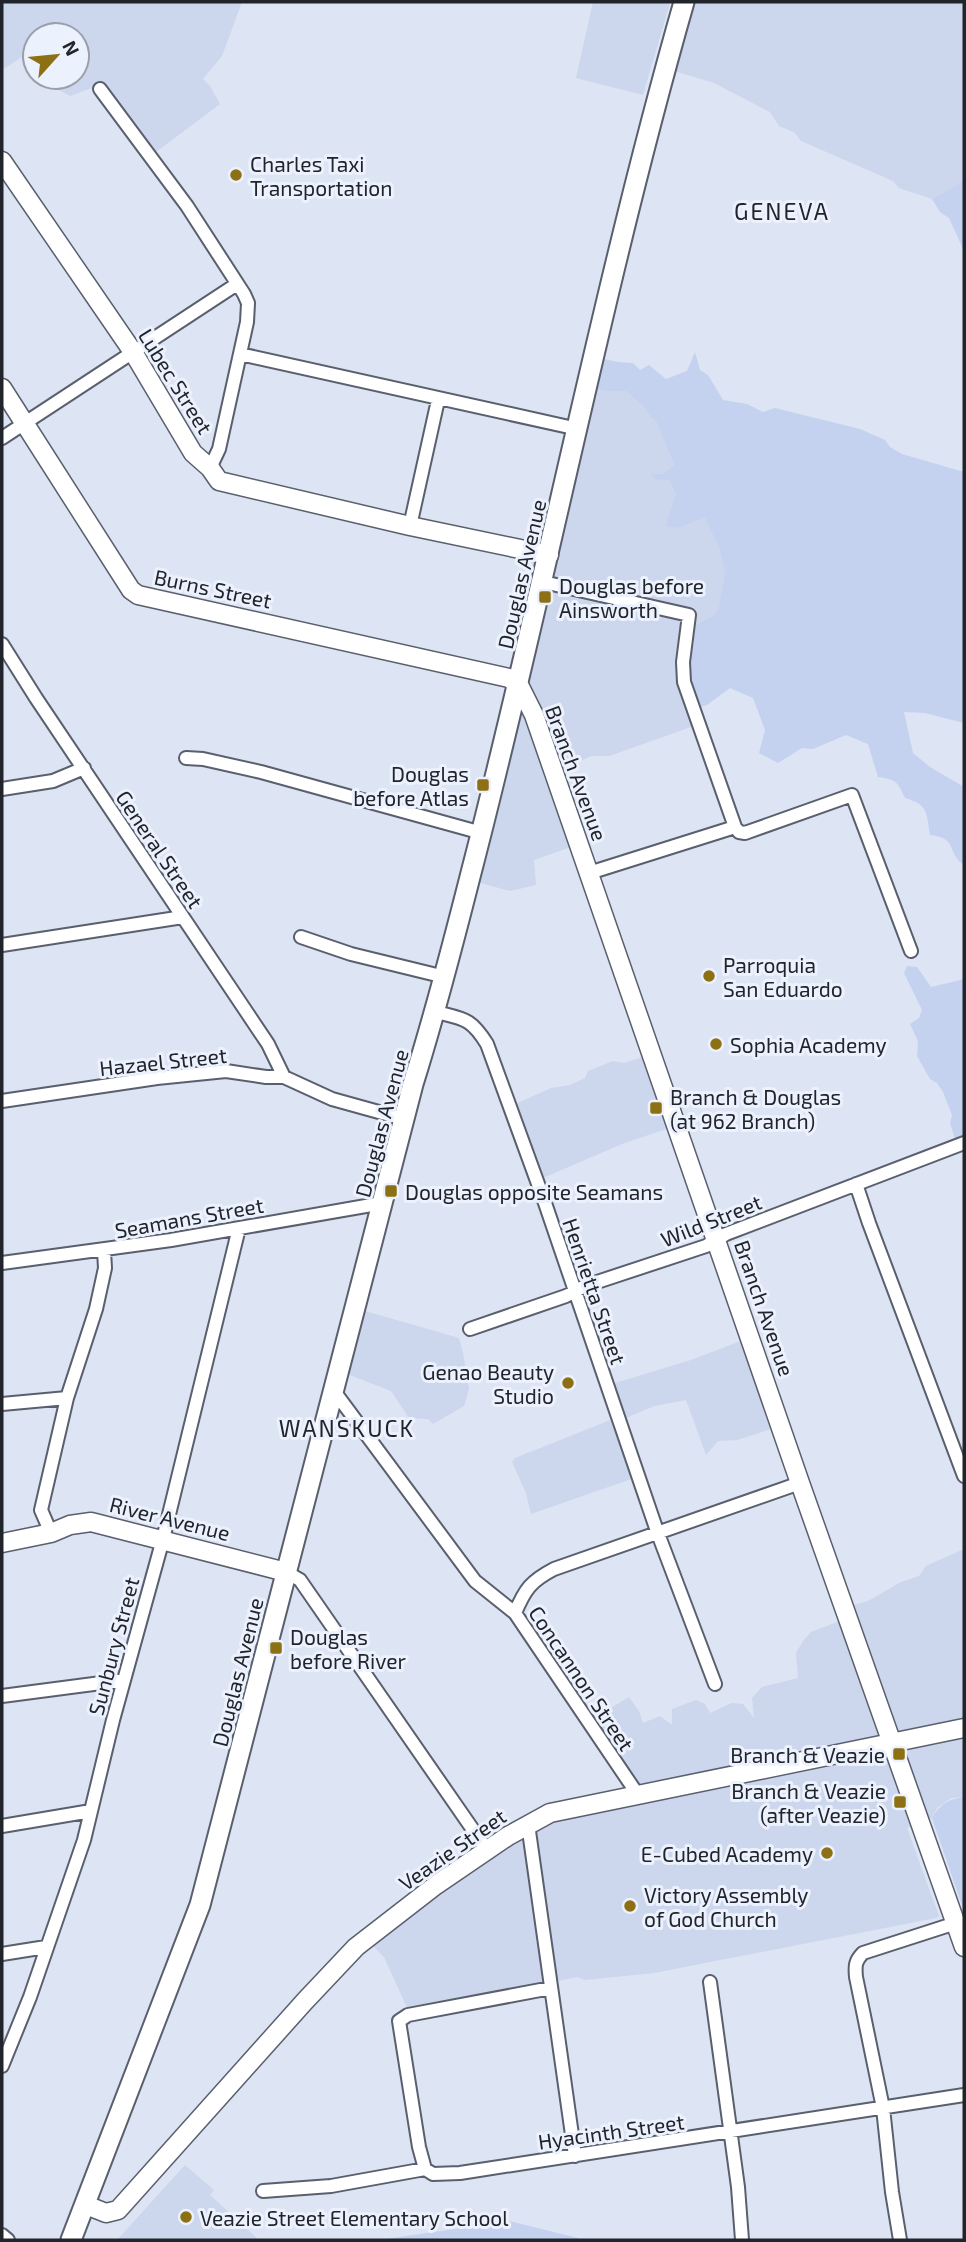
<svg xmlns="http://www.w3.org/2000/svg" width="966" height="2242" font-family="'Exo 2',sans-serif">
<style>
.built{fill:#ccd6ec}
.green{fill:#c4d1ef}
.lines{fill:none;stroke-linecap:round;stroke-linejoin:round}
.street-casing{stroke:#5a5f6d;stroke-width:16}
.secondary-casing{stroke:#5a5f6d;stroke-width:21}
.primary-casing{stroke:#5a5f6d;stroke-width:23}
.street{stroke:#fff;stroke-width:12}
.secondary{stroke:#fff;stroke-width:18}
.primary{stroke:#fff;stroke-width:19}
.poi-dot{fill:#8e7014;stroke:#ecf1fe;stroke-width:2.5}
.labels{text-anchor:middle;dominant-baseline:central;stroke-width:6;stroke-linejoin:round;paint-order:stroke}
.poi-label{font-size:21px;fill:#21242a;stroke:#ecf1fe;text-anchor:start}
.street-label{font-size:21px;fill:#21242a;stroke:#ecf1fe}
.neighbourhood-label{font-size:23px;letter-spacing:2px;fill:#21242a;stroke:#ecf1fe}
</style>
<rect width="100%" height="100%" fill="#dde4f4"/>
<path class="built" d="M2,2H242L222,56L203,79L210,86L220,104L152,155L97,86L70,96L42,81L39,77H77V35H35V73L22,57L2,70Z
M593,2L670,3L643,95L576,78Z
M682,2H964V181L932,199L899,188L893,181L801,141L794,132L779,126L770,112L714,83L671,70Z
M587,386L604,391H626L643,406L651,418L656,421L674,465L662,474L652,473L655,479H669L676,495L678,528L705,518L719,548L725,573L718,610L712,616L679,634L694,726L609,756H591L556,773L579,844L534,860L536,885L510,891L473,881Z
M646,1056L672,1127L622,1144L531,1183L507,1108L551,1088L570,1085L585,1078L588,1071L613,1061L624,1063Z
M365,1311L459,1338L463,1353L469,1389L464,1406L433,1424L428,1419L409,1418L391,1391L347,1374Z
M746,1339L774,1428L737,1440L718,1441L706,1455L686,1400L654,1406L617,1422L637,1477L531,1514L526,1493L512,1462L515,1458L613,1419L602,1387L691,1360Z
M964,1549V1797L951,1798L937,1808L932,1818L907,1828L939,1916L936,1918L654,1973L585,1980L577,1977L409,2012L384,1957L366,1939L515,1829L632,1797L588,1722L629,1697L639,1711L643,1723L660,1716L672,1725V1709L696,1700L705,1704L710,1713L732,1703L743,1704L754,1718L752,1698L762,1687L798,1678L796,1653L803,1641L811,1632L843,1620V1608L868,1601L901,1582L919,1576L926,1566Z
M185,2165L214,2190L210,2195L259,2240H117Z"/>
<path class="green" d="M964,181V251L949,218L940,212L932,199Z
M695,352L700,370L708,375L723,400L747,404L763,412L775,408L860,429L885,440L890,447L902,454L964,472V723L925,713L904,712L913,753L930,767L964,787V865C946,853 959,838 930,835C926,812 929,805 905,798C897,781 897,780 878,777L868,744L846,735L813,749L802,748L778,763L759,753L765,730L753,698L730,688L707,705L688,711L678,680L679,634L712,616L718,610L725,573L719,548L705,518L678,528L666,526L676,494L669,480L655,479L651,473L662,474L674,465L656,421L651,418L643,406L626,391H604L587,386L594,357L618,362L633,363L640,370L649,365L666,379L687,371Z
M907,966L917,967L931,987L961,980L964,977V1143L957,1145L950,1123L952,1115L943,1092L937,1083L930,1079L917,1056L918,1041L910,1024L919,1018L922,1010L904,973Z
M964,1797V1911L932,1818C940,1804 949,1799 964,1797Z
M509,2221L578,2238L579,2240H379Z"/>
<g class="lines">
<g class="street-casing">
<path id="street" d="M100,89L187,206L244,294L248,303L247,322L219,449L210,468
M240,354L578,429
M2,438L237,284
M410,526L438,400
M543,582L689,615L683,662L684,682L735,827
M2,644L36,698L268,1044L284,1077
M186,758L203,759L261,772L482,833
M2,789L53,781L84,768
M735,827L739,832L745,833L852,795L911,951
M589,873L735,827
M301,937L351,954L445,977
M2,945L183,917
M436,1012C464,1019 471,1018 487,1044L545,1203L657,1531L715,1684
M2,1101L157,1078L226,1071L266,1077H284L332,1099L404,1119
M856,1184L869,1223L964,1476
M2,1263L171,1240L383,1203
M470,1329L566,1296L585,1286L706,1246L726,1234L964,1143
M334,1391L475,1581L515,1613L638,1795
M2,1404L67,1398
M51,1533L41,1510L67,1398L96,1309L105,1268L104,1251
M286,1572L300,1580L487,1850
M515,1613C525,1589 531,1581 554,1569L800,1483
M2,1696L124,1680
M528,1824L575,2156
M2,1826L91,1811
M2,1954L46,1947
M710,1982L738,2187L742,2240
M2,2066L30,1997L84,1840L113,1720L163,1539L239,1228
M425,2169L419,2147L399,2021L408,2015L551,1988
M263,2191L331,2186L425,2169L433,2174L460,2173L964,2095
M2,2235L8,2240
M900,2240L892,2192L883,2108L856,1977C855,1966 855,1961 863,1953L956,1923"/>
</g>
<g class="secondary-casing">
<path id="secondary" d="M2,161L133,352L193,453L210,468L219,481L410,526L549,555
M2,388L131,590L138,595L509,678L519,685L534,715L800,1483L964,1947
M2,1543L51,1533L70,1525L91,1522L286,1572
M86,2205L106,2213L118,2210L305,2001L356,1947L436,1885L508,1836L550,1813L964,1728"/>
</g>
<g class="primary-casing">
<path id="primary" d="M71,2240L200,1905L413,1084C435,1014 453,944 471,873C546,584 602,289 684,2"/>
</g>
<use href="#street" class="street"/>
<use href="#secondary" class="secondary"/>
<use href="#primary" class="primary"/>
</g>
<g class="poi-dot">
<circle cx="236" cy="175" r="7"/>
<rect x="538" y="590" width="14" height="14" rx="3.5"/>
<rect x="476" y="778" width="14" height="14" rx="3.5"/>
<circle cx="709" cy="976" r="7"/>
<circle cx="716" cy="1044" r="7"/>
<rect x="649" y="1101" width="14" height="14" rx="3.5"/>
<rect x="384" y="1184" width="14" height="14" rx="3.5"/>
<circle cx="568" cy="1383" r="7"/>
<rect x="269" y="1641" width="14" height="14" rx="3.5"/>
<rect x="892" y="1747" width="14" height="14" rx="3.5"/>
<rect x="893" y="1795" width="14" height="14" rx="3.5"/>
<circle cx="827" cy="1853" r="7"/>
<circle cx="630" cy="1906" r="7"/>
<circle cx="186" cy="2217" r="7"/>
</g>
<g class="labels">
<g class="poi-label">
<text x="250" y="163">Charles Taxi<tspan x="250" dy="24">Transportation</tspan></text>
<text x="559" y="585">Douglas before<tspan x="559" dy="24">Ainsworth</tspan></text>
<text x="469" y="773" text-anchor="end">Douglas<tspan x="469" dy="24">before Atlas</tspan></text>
<text x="723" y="964">Parroquia<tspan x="723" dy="24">San Eduardo</tspan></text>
<text x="730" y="1044">Sophia Academy</text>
<text x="670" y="1096">Branch &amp; Douglas<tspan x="670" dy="24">(at 962 Branch)</tspan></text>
<text x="405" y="1191">Douglas opposite Seamans</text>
<text x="554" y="1371" text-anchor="end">Genao Beauty<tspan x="554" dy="24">Studio</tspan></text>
<text x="290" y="1636">Douglas<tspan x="290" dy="24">before River</tspan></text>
<text x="885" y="1754" text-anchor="end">Branch &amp; Veazie</text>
<text x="886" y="1790" text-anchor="end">Branch &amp; Veazie<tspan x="886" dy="24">(after Veazie)</tspan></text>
<text x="813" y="1853" text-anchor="end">E-Cubed Academy</text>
<text x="644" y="1894">Victory Assembly<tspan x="644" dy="24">of God Church</tspan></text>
<text x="200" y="2217">Veazie Street Elementary School</text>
</g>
<g class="street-label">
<text transform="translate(176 381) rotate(58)">Lubec Street</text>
<text transform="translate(521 574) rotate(-77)">Douglas Avenue</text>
<text transform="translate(213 588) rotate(12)">Burns Street</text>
<text transform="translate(577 773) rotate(70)">Branch Avenue</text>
<text transform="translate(160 849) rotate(56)">General Street</text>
<text transform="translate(163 1061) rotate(-6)">Hazael Street</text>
<text transform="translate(381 1123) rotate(-75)">Douglas Avenue</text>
<text transform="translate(189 1217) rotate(-10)">Seamans Street</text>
<text transform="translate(711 1220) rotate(-22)">Wild Street</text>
<text transform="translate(595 1291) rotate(71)">Henrietta Street</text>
<text transform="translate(765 1308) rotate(71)">Branch Avenue</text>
<text transform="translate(170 1518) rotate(14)">River Avenue</text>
<text transform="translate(113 1646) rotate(-75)">Sunbury Street</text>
<text transform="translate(237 1672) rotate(-76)">Douglas Avenue</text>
<text transform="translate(582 1678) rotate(56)">Concannon Street</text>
<text transform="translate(452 1849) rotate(-35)">Veazie Street</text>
<text transform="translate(611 2131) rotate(-8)">Hyacinth Street</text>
</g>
<g class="neighbourhood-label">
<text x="782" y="211">GENEVA</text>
<text x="347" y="1428">WANSKUCK</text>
</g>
</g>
<rect width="966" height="2242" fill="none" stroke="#21242a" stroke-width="7"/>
<g transform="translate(56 56) rotate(63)"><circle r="33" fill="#ecf1fe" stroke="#9b9fa9" stroke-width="2"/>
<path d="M0-5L12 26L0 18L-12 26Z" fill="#8e7014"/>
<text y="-10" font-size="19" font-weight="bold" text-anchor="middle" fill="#21242a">N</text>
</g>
</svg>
